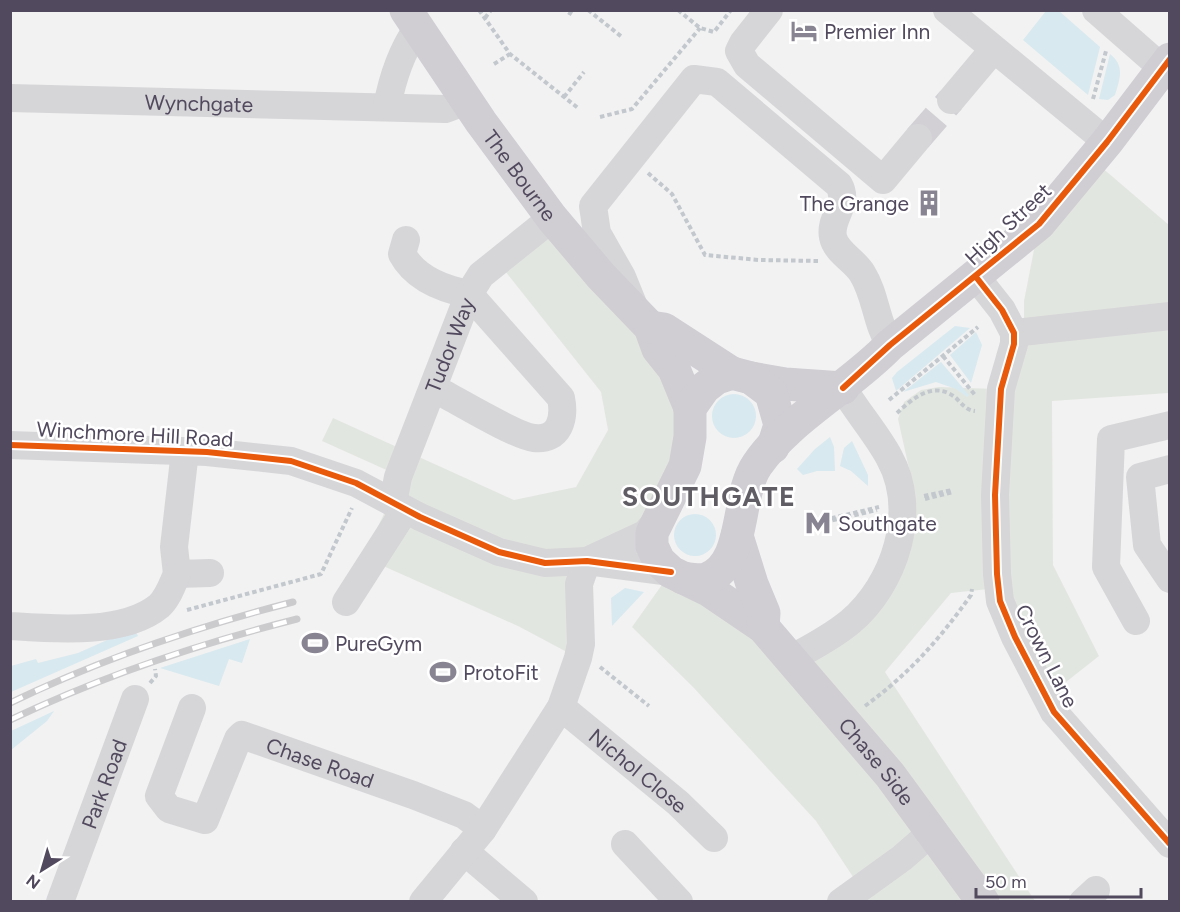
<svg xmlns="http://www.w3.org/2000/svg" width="1180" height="912" font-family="Figtree,sans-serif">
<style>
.commercial{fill:#e2e6e0}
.green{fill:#d8e9ef}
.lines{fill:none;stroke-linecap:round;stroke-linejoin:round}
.minor-tunnel{stroke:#d2d0d4;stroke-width:28;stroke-dasharray:28 14;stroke-linecap:butt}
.path{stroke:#c2c8cd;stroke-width:4;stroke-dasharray:4.5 3;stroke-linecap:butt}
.minor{stroke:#d6d5d8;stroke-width:28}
.major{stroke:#d0cdd3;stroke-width:33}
.rail-casing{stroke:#cbcacd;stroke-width:7}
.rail{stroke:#fff;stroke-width:4.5;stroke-dasharray:14;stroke-linecap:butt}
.cycleway-casing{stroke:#fff;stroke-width:10}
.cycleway{stroke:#e8590c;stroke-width:6}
.labels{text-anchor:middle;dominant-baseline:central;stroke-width:5;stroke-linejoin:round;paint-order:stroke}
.poi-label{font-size:21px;fill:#51495d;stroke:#fff;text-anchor:start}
.street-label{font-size:21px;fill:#51495d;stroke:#fff}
.district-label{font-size:27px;font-weight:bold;letter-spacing:1.5px;fill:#615d65;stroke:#fff}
</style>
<rect width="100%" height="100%" fill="#f2f2f2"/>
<path class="commercial" d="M1093,160L1169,225V393L1052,401L1053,565L1099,656L1047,697L998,588L951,593L885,672L1035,901H869L816,821L693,687L632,627L671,572L802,670L870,614L912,482L898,419L904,402L921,390L939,387L996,389L1024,357V301L1039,224Z
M555,222L690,408L651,527L587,562L578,658L518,626L363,557L402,477L322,441L333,418L514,500L576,487L608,430L601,392L501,266Z"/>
<path class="green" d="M1046,11H1059L1100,47L1088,95L1023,40Z
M1110,54C1125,66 1120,78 1115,95L1108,100L1099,99Z
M955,326L970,328L896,391L892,378L897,372Z
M976,332L982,345L971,383L950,355Z
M941,362L969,395L967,397L956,389L936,382L903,392Z
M712 416a22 22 0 1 1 44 0a22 22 0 1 1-44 0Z
M830,437L834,447L835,471H817L803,475L797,469L815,449Z
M852,441L868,475V486L851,471L840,466L844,448Z
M674 535a21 21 0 1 1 42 0a21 21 0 1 1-42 0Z
M625,588L644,592L612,626L611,598Z
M134,628L138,636L11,692V666L36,659L38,663L78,653Z
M250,639L242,663L229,659L219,686L160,668Z
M54,711L47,721L11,750V731Z"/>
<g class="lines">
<path class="minor-tunnel" d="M918,138L951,100"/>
<path class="path" d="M479,10L510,54L578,108
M588,10L622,37
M678,10L700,28L714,32L731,10
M569,15L572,10
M485,18L491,10
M494,64L510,54
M564,97L584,72
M1093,99L1106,51
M600,117L632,109L700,28
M648,173L672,194L705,255L759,260L818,261
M943,356L975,395
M889,400L978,327
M897,413C913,398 934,380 956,398C962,404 966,410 975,411
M924,496L952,490
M925,499L953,492
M824,520L879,507
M825,522L877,510
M187,610L321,574L352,508
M600,667L649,706
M150,683L156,676L155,669
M865,706C910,673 939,640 971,595L972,589"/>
<g class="minor">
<path d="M769,10L743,43L739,51L747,65L883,180L918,138"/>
<path d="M947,10L1107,142"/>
<path d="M1096,10L1161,67"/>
<path id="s1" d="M10,98L445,109L467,101"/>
<path d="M951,100L993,50"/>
<path d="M387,107C392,80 401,52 417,29"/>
<path d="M406,240L402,254C415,278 443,289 469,294L561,398C565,418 560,441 534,438C515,436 455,399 435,389"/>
<path d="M976,277L1002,310L1014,333V344L1001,389L995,495L997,574L1000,601L1015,637L1054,712L1170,844"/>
<path d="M633,304L622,277L597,233L593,206L694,79L717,82L839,185C850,205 829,217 833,237C836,252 854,260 862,273C876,295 876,323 890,345"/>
<path d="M1014,333L1170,316"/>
<path d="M10,445L207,452L291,461L356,483L420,517L499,552L545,563L587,561L671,572"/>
<path d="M185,451L174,547L177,574L210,573"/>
<path d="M1170,469L1140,477L1147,545L1170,579"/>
<path id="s2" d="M393,503L398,477L469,294L481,275L552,218"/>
<path d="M587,561L645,534L654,524L661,510"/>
<path d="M346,602L405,510"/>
<path d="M1136,621L1106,567L1111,439L1170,425"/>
<path d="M10,626C54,629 124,635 159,606C168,598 172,585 177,574"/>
<path d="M792,658C811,648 833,636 850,622C895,584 919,511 889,457C876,433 857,412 843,388"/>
<path id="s3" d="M561,707L678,803L714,838"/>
<path id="s4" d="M192,708L159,796L169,809L205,820L238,739L242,735L413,795L464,815L483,829"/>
<path d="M625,844L679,902"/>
<path d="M464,851L524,902"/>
<path id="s5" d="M60,902L135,699"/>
<path d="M423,902L483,829L561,707L578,658L581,644L579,584L587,561"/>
<path d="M841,902L902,858L933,831"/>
<path d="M1083,902L1096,890"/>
</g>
<g class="major">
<path id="s6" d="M406,10L481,122L552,218L601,276L650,327L658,349L674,369L690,408"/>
<path d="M650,327L664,329L732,373"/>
<path d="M751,378L785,384L843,388"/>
<path id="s7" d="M773,447L780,425L771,393L751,378L732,373L717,378L704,388L690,408V437L685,466L652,533V546L659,561L671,572L710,591L763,627L890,775L983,902"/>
<path d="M737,536L752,584L764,613L763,627"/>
<path d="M683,578C690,579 699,581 706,579C747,565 735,497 757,465C788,419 851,386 890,345L1039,224L1107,142L1170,59"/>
</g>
<g class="rail-casing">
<path id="rail" d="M10,703C101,659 196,627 293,602
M10,720C102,676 198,644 297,619"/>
</g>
<use href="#rail" class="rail"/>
<g class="cycleway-casing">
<path id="cycleway" d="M976,277L1002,310L1014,333V344L1001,389L995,495L997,574L1000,601L1015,637L1054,712L1170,844
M843,388L890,345L1039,224L1107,142L1170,59
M10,445L207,452L291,461L356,483L420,517L499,552L545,563L587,561L671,572"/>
</g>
<use href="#cycleway" class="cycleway"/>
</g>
<defs>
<g id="hotel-bare" transform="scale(2.07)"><path d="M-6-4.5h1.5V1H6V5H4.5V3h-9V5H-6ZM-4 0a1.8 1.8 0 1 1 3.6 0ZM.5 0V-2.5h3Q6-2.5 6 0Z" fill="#898491" stroke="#fff" stroke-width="2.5" paint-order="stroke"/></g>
<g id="building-bare" transform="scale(2.07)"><path d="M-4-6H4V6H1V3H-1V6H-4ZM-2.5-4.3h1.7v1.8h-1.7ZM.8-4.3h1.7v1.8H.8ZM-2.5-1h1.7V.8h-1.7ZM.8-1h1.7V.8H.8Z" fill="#898491" stroke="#fff" stroke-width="2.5" paint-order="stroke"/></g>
<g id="metro-bare" transform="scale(2.07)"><path d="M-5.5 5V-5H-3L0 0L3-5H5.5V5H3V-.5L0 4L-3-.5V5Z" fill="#898491" stroke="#fff" stroke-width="2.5" paint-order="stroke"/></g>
<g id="stadium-bare" transform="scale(2.07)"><path d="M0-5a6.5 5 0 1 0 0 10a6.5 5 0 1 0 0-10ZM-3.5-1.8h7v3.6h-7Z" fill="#898491" stroke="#fff" stroke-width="2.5" paint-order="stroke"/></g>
</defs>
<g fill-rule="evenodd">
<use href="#hotel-bare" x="804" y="31"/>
<use href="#building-bare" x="929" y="203"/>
<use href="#metro-bare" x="818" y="523"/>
<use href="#stadium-bare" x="315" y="643"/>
<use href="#stadium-bare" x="443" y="672"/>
</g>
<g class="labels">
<g class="poi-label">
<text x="824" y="31">Premier Inn</text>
<text x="909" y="203" text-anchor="end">The Grange</text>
<text x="838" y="523">Southgate</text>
<text x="335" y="643">PureGym</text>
<text x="463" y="672">ProtoFit</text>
</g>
<g class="street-label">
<text stroke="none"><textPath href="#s1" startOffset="189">Wynchgate</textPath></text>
<text stroke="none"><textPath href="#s6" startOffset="201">The Bourne</textPath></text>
<text transform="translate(1008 224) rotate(-43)">High Street</text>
<text stroke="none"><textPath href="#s2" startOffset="168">Tudor Way</textPath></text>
<text transform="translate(135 434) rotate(3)">Winchmore Hill Road</text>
<text transform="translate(1047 656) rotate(63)">Crown Lane</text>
<text stroke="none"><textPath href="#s7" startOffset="620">Chase Side</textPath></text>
<text stroke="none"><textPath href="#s4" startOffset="324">Chase Road</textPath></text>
<text stroke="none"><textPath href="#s3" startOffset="100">Nichol Close</textPath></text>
<text stroke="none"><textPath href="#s5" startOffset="126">Park Road</textPath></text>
</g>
<g class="district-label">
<text x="709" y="496">SOUTHGATE</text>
</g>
</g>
<rect width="1180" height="912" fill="none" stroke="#51495d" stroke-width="24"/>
<g transform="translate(42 870) rotate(217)" stroke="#ffffff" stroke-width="4.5" paint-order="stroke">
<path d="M0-4.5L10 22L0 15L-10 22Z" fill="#51495d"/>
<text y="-9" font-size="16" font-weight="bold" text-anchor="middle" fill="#51495d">N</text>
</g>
<path d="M976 888v9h165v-9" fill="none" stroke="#51495d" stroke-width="3"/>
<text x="985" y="888" font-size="18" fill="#51495d" stroke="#ffffff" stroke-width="4.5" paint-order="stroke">50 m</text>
</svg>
